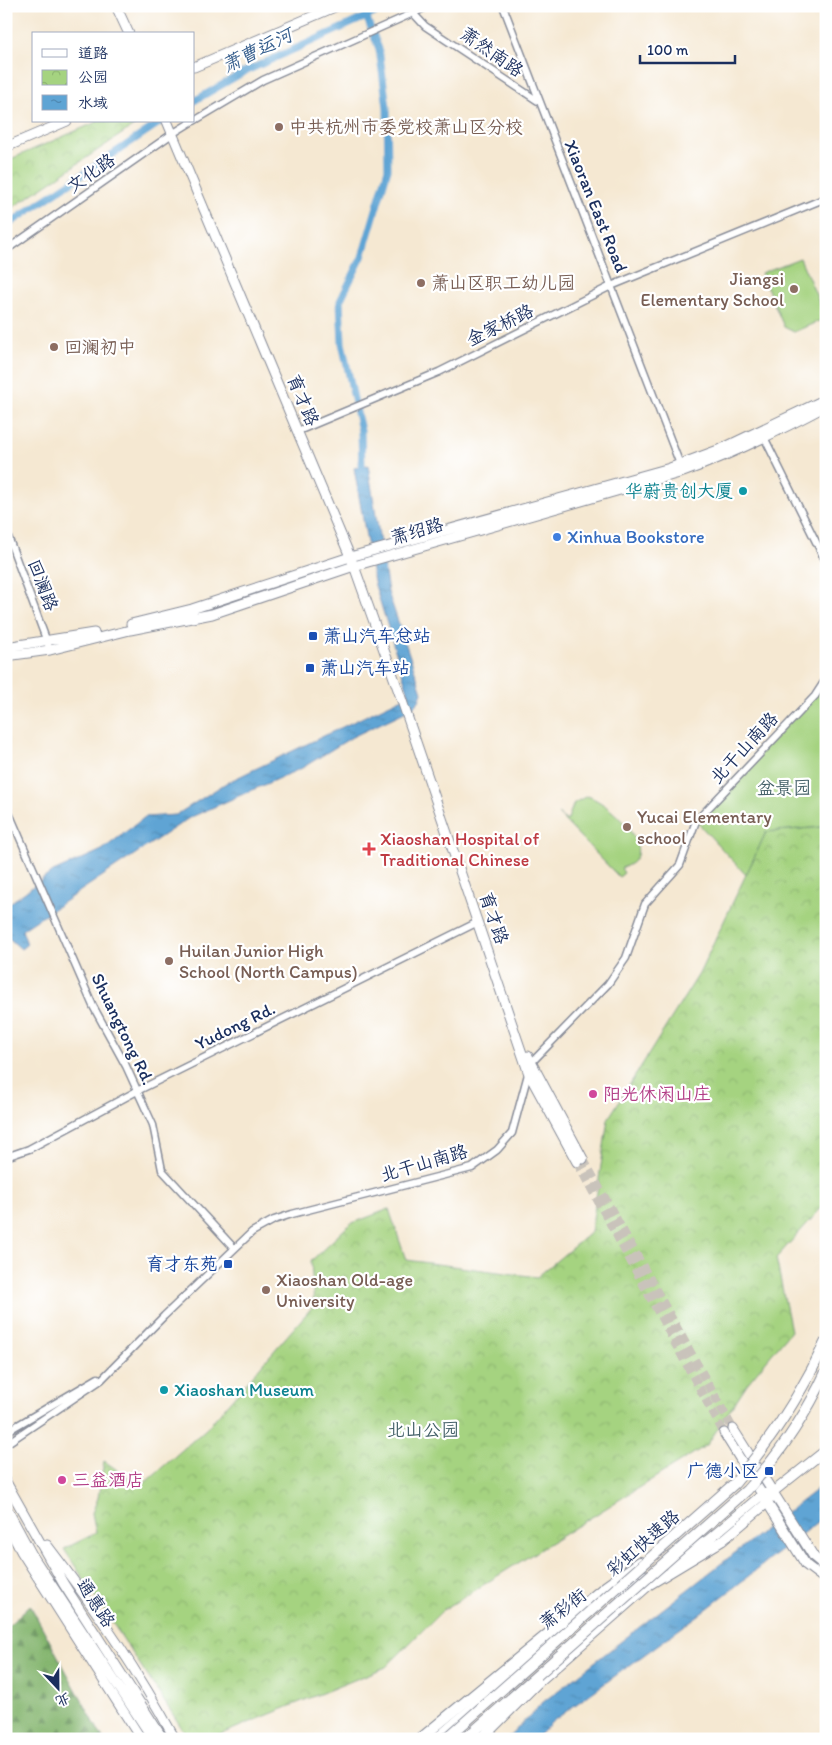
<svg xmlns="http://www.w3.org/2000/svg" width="832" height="1745" font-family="Itim,'LXGW WenKai TC',sans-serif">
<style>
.forest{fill:url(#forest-firs);stroke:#507266}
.park{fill:url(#park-crowns);stroke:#60816f}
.garden{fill:#a5d380;stroke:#60816f}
.water{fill:url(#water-ripples);stroke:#3c6a99}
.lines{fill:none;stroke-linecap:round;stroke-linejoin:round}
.canal{stroke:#5ea4d4;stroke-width:7}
.major-tunnel{stroke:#c9c3bb;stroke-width:9;stroke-dasharray:9 4.5;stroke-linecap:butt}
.minor-casing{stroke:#888c98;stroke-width:9}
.major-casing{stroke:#888c98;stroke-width:11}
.highway-casing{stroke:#888c98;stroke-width:12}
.minor{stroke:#fff;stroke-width:6}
.major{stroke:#fff;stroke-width:9}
.highway{stroke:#fff;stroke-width:10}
.highway-bridge-casing{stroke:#888c98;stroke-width:12;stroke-linecap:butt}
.highway-bridge{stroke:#fff;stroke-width:10}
.education-dot{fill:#8d6e63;stroke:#fff;stroke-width:2}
.culture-dot{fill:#0f9aa8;stroke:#fff;stroke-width:2}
.shop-dot{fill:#3f7fe0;stroke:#fff;stroke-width:2}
.transit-dot{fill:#1a4fb4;stroke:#fff;stroke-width:2}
.health-dot{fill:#e0444e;stroke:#fff;stroke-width:2}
.hotel-dot{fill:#d1479c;stroke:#fff;stroke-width:2}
.labels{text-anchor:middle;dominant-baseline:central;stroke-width:4.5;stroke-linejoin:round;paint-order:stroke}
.street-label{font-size:18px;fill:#1b2f5e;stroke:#fff}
.education-label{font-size:18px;fill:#785e54;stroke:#fff;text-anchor:start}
.culture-label{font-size:18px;fill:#0d838f;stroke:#fff;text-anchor:end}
.shop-label{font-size:18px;fill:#366cbe;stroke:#fff;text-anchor:start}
.transit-label{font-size:18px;fill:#164399;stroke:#fff;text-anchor:start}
.park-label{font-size:18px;fill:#446068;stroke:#fff}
.health-label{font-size:18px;fill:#be3a42;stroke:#fff;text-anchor:start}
.hotel-label{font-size:18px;fill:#b23c85;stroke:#fff;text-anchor:start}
.water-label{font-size:19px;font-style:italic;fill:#365e8d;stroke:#fff}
</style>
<defs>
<pattern id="forest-firs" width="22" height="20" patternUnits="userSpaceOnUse" patternTransform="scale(1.25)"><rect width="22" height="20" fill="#84b56e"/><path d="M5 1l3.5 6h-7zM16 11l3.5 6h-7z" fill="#6b945e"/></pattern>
<pattern id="park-crowns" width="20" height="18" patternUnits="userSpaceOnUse" patternTransform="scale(1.25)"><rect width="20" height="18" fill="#a5d380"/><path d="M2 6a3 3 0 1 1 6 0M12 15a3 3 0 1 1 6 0" fill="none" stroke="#8db571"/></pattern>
<pattern id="water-ripples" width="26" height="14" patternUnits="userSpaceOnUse" patternTransform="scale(1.25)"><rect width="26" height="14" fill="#5ea4d4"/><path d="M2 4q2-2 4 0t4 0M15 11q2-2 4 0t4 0" fill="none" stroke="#4d86af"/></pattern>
</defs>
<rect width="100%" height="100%" fill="#fff"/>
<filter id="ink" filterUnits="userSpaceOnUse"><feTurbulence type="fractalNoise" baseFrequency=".02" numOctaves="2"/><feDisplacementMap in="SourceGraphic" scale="10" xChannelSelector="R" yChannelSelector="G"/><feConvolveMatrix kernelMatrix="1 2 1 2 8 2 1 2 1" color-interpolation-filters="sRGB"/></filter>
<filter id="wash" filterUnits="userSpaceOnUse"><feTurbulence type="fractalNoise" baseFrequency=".0096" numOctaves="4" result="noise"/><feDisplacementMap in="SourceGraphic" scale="20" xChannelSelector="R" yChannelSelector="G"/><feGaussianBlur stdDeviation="1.12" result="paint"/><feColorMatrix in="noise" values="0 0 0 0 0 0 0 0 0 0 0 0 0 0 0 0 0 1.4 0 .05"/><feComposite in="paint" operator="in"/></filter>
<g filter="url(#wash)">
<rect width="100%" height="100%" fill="#f5e8d2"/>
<path class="forest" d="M30,1605L103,1739H6V1628Z"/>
<path class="park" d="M99,121H141L6,212V161Z
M826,822V1203L776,1258L791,1331L747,1384L707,1445L443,1610L386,1667L209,1739H189L64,1549L96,1533L92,1513L98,1498L104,1461L141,1486L206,1429L314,1305L311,1261L350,1224L389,1209L406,1260L537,1277L591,1232L608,1119L699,974L766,832L821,827Z"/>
<path class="garden" d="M800,258L826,318L794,332L784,327L761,273Z
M822,685L826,693V822L821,827L766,832L746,875L696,821Z
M587,796C608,801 666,855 621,868L624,873L619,877L558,814L567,821L574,803Z"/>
<path class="water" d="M368,465L388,592L422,692L419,701L411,709L352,737L302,768L189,818L22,930L27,944L21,949L10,939L6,941V906L51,873L102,850L145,817L176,815L226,783L409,695L374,582L354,468Z
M826,1482V1516L822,1518L703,1612L553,1721L535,1739H507L542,1703Z"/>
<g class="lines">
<path class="canal" d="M194,101L244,72L390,6
M6,226L162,121
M362,466L361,431L342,343L340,301L362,257L388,169L387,107L379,49L366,16"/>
</g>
</g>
<g filter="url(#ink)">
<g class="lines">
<path class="major-tunnel" d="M583,1159L733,1429
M577,1162L724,1433"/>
<g class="minor-casing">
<path id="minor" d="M409,6L413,13L425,26L538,101
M503,6L681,467
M194,121L263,80L429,6
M6,250L172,134L193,121
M298,431L439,372L611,286L826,198
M765,439L826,562
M6,531L50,650
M6,806L93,1006L126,1066L153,1125L162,1170L234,1248
M6,1157L29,1149L137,1091L478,922
M6,1432L98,1378
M6,1444L101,1380L164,1316L252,1232L274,1220L292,1214L472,1168L497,1150L512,1133L531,1063L608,984L626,958L645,904L680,865L696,821L815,696L826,679"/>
</g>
<g class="major-casing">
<path id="major" d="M116,6L129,34
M194,67L337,6
M167,121L354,566L400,695L529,1074L577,1162
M6,147L67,121
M131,624L192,609L350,557L670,468L721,449L826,399
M6,647L94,633
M6,656L50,650L130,630L212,614L354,566L683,472C733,454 779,431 826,406
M528,1056L583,1159
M733,1429L814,1557L826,1567
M724,1433L806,1565L826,1580
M6,1482L63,1583L163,1739
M6,1507L32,1555L153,1739
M10,1520L13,1536L21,1551L141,1739
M47,1545C94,1606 138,1671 175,1739
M667,1564L708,1540L763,1494L773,1492
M617,1592L647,1575
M533,1687L649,1585L722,1541L768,1502L773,1492L826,1450
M436,1739L563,1629"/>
</g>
<g class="highway-casing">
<path id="highway" d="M420,1739L605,1587L640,1562"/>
</g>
<use href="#minor" class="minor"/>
<use href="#major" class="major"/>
<use href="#highway" class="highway"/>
<g class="highway-bridge-casing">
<path id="highway-bridge" d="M446,1739L735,1483C772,1439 802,1393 826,1341
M465,1739L747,1490C780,1454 805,1417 826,1372
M481,1739L537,1683"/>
</g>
<use href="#highway-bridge" class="highway-bridge"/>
</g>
</g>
<g class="education-dot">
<circle cx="279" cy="127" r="5"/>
<circle cx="421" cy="283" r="5"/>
<circle cx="794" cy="289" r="5"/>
<circle cx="54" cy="347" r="5"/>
<circle cx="627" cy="827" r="5"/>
<circle cx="169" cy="961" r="5"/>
<circle cx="266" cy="1290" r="5"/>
</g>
<g class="culture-dot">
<circle cx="743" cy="491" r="5"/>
<circle cx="164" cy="1390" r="5"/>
</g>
<circle class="shop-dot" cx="557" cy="537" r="5"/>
<g class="transit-dot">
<rect x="308" y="631" width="10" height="10" rx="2.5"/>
<rect x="305" y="663" width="10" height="10" rx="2.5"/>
<rect x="223" y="1259" width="10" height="10" rx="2.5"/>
<rect x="764" y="1466" width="10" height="10" rx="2.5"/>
</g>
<path class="health-dot" d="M366.5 841.5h5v5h5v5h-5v5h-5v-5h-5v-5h5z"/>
<g class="hotel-dot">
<circle cx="593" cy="1094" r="5"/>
<circle cx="62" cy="1480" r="5"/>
</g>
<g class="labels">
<g class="street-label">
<text transform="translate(492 52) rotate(35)">萧然南路</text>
<text transform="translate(91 173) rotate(-35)">文化路</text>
<text transform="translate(596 206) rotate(68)">Xiaoran East Road</text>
<text transform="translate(500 325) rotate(-26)">金家桥路</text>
<text transform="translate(303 400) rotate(67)">育才路</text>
<text transform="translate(417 531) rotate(-16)">萧绍路</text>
<text transform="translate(43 585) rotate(69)">回澜路</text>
<text transform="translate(744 748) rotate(-47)">北干山南路</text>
<text transform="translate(494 918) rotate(71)">育才路</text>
<text transform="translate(235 1026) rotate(-26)">Yudong Rd.</text>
<text transform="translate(123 1029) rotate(64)">Shuangtong Rd.</text>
<text transform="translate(424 1163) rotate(-16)">北干山南路</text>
<text transform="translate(643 1543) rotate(-41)">彩虹快速路</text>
<text transform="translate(96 1603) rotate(57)">通惠路</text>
<text transform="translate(563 1609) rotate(-38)">萧彩街</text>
</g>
<g class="education-label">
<text x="289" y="127">中共杭州市委党校萧山区分校</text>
<text x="784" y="279" text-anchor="end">Jiangsi<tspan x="784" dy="21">Elementary School</tspan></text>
<text x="431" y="283">萧山区职工幼儿园</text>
<text x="64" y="347">回澜初中</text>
<text x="637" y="817">Yucai Elementary<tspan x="637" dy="21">school</tspan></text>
<text x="179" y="951">Huilan Junior High<tspan x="179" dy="21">School (North Campus)</tspan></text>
<text x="276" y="1280">Xiaoshan Old-age<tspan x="276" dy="21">University</tspan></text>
</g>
<g class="culture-label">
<text x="733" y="491">华蔚贵创大厦</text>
<text x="174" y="1390" text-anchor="start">Xiaoshan Museum</text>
</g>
<g class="shop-label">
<text x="567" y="537">Xinhua Bookstore</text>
</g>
<g class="transit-label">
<text x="323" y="636">萧山汽车总站</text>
<text x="320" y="668">萧山汽车站</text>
<text x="218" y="1264" text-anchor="end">育才东苑</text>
<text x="759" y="1471" text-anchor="end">广德小区</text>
</g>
<g class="park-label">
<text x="784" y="788">盆景园</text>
<text x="423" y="1430">北山公园</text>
</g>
<g class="health-label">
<text x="380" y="839">Xiaoshan Hospital of<tspan x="380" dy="21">Traditional Chinese</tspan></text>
</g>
<g class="hotel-label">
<text x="603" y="1094">阳光休闲山庄</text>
<text x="72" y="1480">三益酒店</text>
</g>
<g class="water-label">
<text transform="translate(257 50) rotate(-26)">萧曹运河</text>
</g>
</g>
<rect width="832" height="1745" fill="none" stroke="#fff" stroke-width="25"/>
<rect x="32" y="32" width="162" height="90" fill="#ffffff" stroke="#a4acbf"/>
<rect x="42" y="49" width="25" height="8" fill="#ffffff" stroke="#a4acbf"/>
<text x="78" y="58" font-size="15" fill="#1b2f5e">道路</text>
<rect x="42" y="70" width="25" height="15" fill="url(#park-crowns)" stroke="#a4acbf"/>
<text x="78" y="82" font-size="15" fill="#1b2f5e">公园</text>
<rect x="42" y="95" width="25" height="15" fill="url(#water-ripples)" stroke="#a4acbf"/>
<text x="78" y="108" font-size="15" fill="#1b2f5e">水域</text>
<g transform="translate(58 1688) rotate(158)" stroke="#ffffff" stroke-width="4" paint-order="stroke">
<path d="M0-4L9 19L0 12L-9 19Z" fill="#1b2f5e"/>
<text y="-8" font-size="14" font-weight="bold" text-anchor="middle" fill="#1b2f5e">北</text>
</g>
<path d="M640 55v8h95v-8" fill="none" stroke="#1b2f5e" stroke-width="2.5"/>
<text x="647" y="55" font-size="15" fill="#1b2f5e" stroke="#ffffff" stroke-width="4" paint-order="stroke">100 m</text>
</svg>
